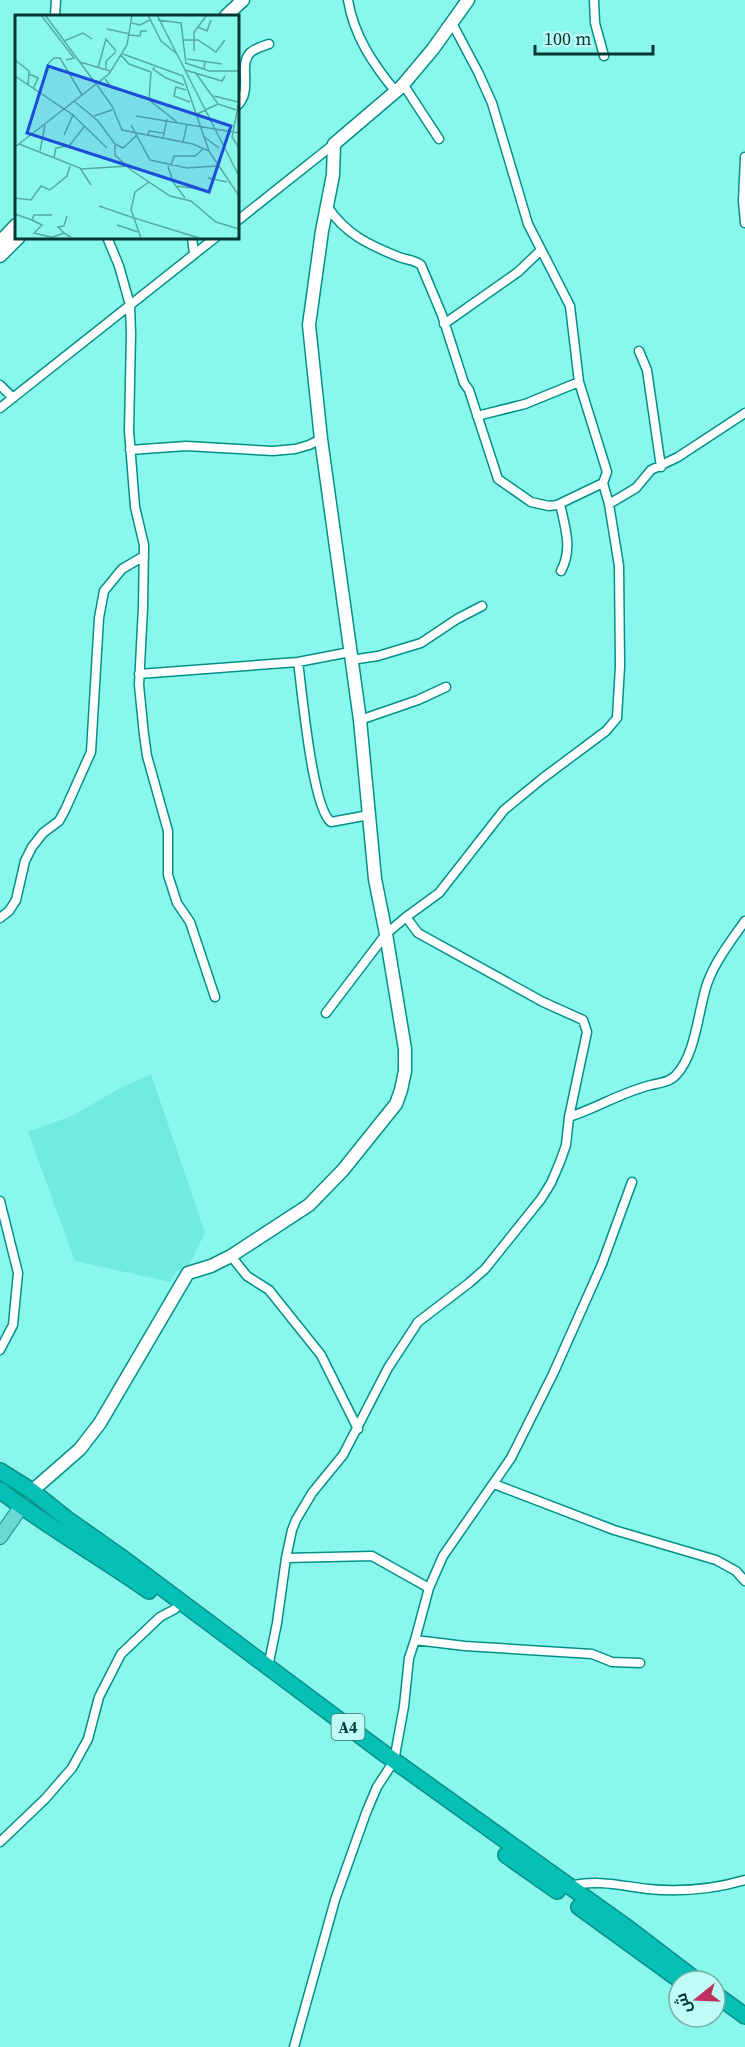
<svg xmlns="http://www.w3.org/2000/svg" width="745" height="2047" font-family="'Source Serif 4',Cairo,serif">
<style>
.built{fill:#71ebdf}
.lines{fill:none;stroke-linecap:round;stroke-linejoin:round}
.street-casing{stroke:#029188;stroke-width:11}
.secondary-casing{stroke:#029188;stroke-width:15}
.primary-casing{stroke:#069088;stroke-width:16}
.highway-casing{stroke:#069088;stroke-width:18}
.street{stroke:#fff;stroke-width:8}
.secondary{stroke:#fff;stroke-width:12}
.primary{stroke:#6ad9d3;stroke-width:14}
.highway{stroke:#07c0b5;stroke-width:15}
.labels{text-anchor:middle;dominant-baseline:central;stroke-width:4.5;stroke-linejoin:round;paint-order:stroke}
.shield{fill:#bffcf5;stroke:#3b736e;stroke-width:1.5}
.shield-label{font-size:16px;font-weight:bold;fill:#033834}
.inset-road{fill:none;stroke:#54aba2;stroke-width:1.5}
.view{fill:#1d4ed8;fill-opacity:0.15;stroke:#1d4ed8;stroke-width:3}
.inset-edge{fill:none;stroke:#033834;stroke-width:3}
</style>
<rect width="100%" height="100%" fill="#8af7ec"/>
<path class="built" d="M151,1074L205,1233L187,1269L177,1270L170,1282L75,1261L28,1132L74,1115L120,1088Z"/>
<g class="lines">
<g class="street-casing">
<path id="street" d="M348,0C354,36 373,64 396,92
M594,0L595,23L604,56
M55,16L56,0
M403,84L439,139
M237,106C254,90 237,64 251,52C256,48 263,46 269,44
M745,157L743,201L745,223
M327,206C345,234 369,245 399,257C407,260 415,260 421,265L442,315L464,383L469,390L498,479L531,502L549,506L557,505L603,483L607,472L579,382L570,306L528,224L492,103L478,72L452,23
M237,221L334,144
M107,237L119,266L130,305L131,334L129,431L135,507L144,545L143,607L139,685L144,735L147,756L168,831V875L177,903L190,922L215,997
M192,237L194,254
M444,324L518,272L541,250
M639,351L647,370L661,467
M0,385L13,398
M0,408L216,237
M477,416L525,404L579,382
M130,450L186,446L273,451L295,449L309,445L321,439
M560,504C565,527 573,549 561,571
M609,504L636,488L651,470L678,457L745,413
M351,660L378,656L421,643L457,619L482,606
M298,662C302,690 312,808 331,822L369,815
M139,674L298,662L350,652
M360,720L418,700L446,687
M406,917L418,933L543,1002L583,1020L587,1032L569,1117
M0,918L9,911L16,900L25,861L32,847L43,833L59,821L65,810L91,752L99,618L104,591L122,569L144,556
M326,1013L386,934L406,917L439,893L504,810L543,778L606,731L617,718L620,666L619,566L609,504L603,483
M0,1201L18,1273L13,1325L0,1350
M231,1256L247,1276L269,1290L321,1355L358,1429
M494,1484L614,1530L716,1560L736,1571L745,1581
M286,1558L372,1556L429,1588
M415,1640L429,1588L443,1556L511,1458L553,1374L602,1264L632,1182
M268,1667L277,1623L286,1558L292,1530L296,1520L312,1493L343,1455L388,1368L418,1322L469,1283L485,1269L541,1199L551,1183L560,1162L566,1145L569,1117C597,1108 622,1092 651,1085C660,1083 670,1082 676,1075C696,1054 698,1011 707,984C715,961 731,941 745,921
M0,1842L45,1799L72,1768L88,1739L99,1697L121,1654L160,1617L175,1609L180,1601
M570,1886C597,1879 622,1886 648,1889C680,1892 714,1889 745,1880
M294,2047L335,1900L366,1813L377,1787L394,1761L404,1706L409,1658L415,1640L465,1646L592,1654L612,1662L640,1663"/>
</g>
<g class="secondary-casing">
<path id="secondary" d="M226,16L243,0
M0,242L16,225
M0,256L19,237
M32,1491L80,1449L100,1423L188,1273L211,1266L231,1256L309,1205L343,1170L396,1104L401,1090L405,1071V1049L386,934L375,879L360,720L321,439L309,325L322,231L333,175L334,144L401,87L433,49L468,0"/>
</g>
<g class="primary-casing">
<path id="primary" d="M0,1537L21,1507"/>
</g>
<g class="highway-casing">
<path id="highway" d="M0,1471L32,1491L67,1519L121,1557L382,1752L625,1926L697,1981
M0,1490C47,1527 100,1556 149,1591
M506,1855L557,1891
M579,1907L681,1981
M715,1994L745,2016"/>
</g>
<use href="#street" class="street"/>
<use href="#secondary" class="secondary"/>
<use href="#primary" class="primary"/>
<use href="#highway" class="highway"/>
</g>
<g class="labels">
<rect class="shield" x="331.5" y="1714" width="33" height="26" rx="4.5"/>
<g class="shield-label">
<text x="348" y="1727">A4</text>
</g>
</g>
<g transform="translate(15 15)">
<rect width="224" height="224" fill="#8af7ec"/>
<path class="inset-road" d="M26,0L59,43L51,45M30,0L81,69M133,0L146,26L161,38M142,0L224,161M143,5L166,8L171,49M117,8L125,10L135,5M183,12L192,16L196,5M92,14L115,19M114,20L125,21L126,16H132M167,25H183L201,37L210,25M49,26L68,18L77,24M179,36V17L192,0M108,39L168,61M106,40L114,49L136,57M172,44L207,49M0,45L14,56L13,71M65,47L95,56M190,47L189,54L194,56H224M170,48L189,54M33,49L39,43H45L67,80M140,50L138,54L151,63L169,70M83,53L91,24L101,36M91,54V46L101,37M170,55L207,66L210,61M136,57L134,85L162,107M180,57L203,89L180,100M14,59L23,63L18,74M0,61L58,100L49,120M168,61L194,136M90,64L97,73L112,76M82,70L97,91L107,115L178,129L194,136L224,181M171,75L161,72L159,81L175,87M199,81L223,87M59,86L83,106L100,129V140L116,155L155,181L176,186L201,207L224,214M224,87L217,122L224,133M203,89L221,95M58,100L92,133M79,101L97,95M121,101L224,118M116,110L135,145L172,153L201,151M133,120L134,116L148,118M188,121L204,133M148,123L152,104M168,127L172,109M4,129L65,153L76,170M100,129L108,133L122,120M0,132L94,59L112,30L117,0M25,136L30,110M39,142L41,133L54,131L69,112M153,151L158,167L170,183M156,151L159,141H180L188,134M66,154L113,151M193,163L212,167M134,167L120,177L116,195L119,203L184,223M161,171L185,174M0,183L16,185L26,171L35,175L52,161L55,151M84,191L119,203L126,223M0,199L17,205L19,200H37M17,205L27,210L19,218L36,222M102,210L123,217M49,218L43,212L49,211L52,201M35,223L49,218L56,222"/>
<path class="view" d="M33,51L216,111L194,177L12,118Z"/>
<rect width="224" height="224" class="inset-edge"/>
</g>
<g transform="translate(697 1999) rotate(252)"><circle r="28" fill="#bffcf5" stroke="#74aea8" stroke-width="1.5"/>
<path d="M0-4.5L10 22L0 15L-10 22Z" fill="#bd2f5c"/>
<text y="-9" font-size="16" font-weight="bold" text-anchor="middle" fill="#033834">ش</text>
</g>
<path d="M535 45v9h118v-9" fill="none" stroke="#033834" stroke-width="3"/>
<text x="544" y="45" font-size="18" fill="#033834" stroke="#bffcf5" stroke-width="4.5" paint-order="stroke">100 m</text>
</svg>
